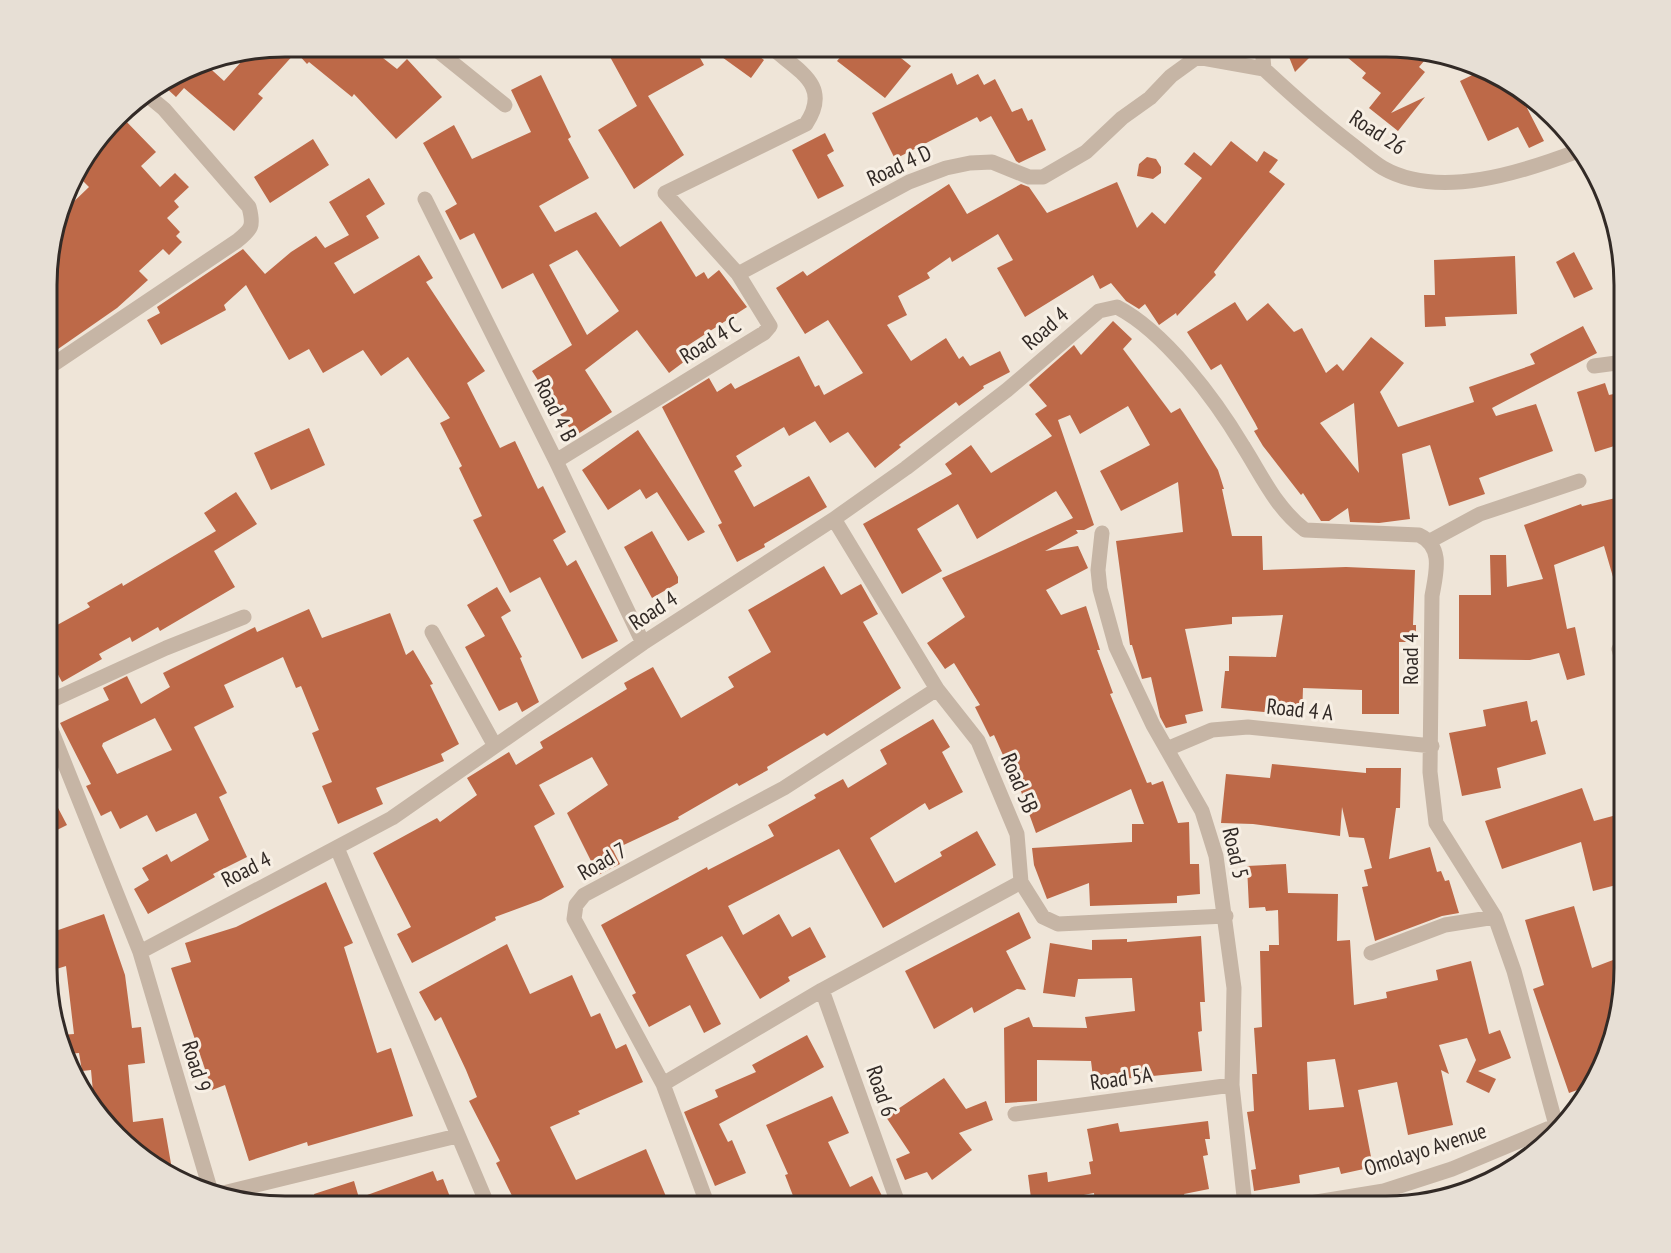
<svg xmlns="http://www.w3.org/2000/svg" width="1671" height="1253" font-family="'PT Sans Narrow',sans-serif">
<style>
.building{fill:#bd6948;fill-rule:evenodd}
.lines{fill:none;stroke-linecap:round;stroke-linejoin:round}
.street{stroke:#c6b5a5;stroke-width:15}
.labels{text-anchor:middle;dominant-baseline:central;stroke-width:6;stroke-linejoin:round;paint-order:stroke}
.street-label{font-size:22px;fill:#322a26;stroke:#f7efe4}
.rim{fill:none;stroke:#322a26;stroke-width:3}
</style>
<rect width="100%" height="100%" fill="#efe5d8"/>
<path class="building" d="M285,46L369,47L397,69L407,59L442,97L396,139L354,94L352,97L309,62L307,64L296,52L258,94L263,98L234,131L184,88L176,97L163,85L203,62L224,81L250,52Z
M624,47H694L704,65L648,96L684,155L634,189L598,130L637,106L609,55Z
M708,47H747L764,60L751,78Z
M849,47H902L896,54L911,66L885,98L837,61Z
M1285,47H1320L1295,72Z
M1335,47H1401L1430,54L1419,67L1425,72L1391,113L1425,97L1398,131L1369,108L1381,93L1362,78L1366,73Z
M1485,69L1538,103L1527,108L1544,141L1529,148L1518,127L1488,141L1460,81Z
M952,73L957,85L978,74L984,85L995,79L1012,112L1022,108L1028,121L1032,119L1046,150L1019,163L1016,161L991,116L980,122L977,117L895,159L872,113Z
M541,75L571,137L568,139L589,178L539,206L555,232L596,212L620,247L661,221L696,277L704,272L708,279L719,270L747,307L687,346L693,355L669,373L637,330L585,370L612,412L575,436L556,408L551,412L538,391L543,388L532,371L572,345L533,273L502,289L474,233L460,240L445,211L457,204L423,143L454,125L472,159L531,132L511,90ZM577,250L619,311L587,335L549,265Z
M120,115L156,152L141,166L160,187L175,173L189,187L174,201L179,207L167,218L180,232L176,236L182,242L169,255L163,249L139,271L148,280L117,308L48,356L49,253L63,212L89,187L79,177L89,167L83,160Z
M825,133L834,151L827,155L844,186L818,199L792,150Z
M313,139L329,165L270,203L254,177Z
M1231,141L1257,162L1264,151L1278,160L1269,172L1285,184L1214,272L1216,275L1177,316L1176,313L1159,325L1145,304L1139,309L1126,301L1111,283L1100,289L1093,275L1025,317L997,268L1013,260L998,234L952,262L950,257L927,273L930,278L898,296L907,315L887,325L911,361L946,338L959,359L963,356L970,366L1000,351L1010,372L983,386L984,388L959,406L956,402L899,445L901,447L875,468L848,432L830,443L815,421L789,436L784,427L736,456L742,466L734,471L754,507L809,476L827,507L764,544L765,547L737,562L718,525L722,523L662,407L709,378L717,392L731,383L735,389L799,356L815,387L819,385L824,395L863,373L828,320L805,334L776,288L803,271L807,276L949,184L967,214L1021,184L1029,187L1047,213L1117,182L1137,228L1152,212L1165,224L1202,178L1184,164L1194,152L1211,166Z
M1147,157L1156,159L1161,167V173L1153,179L1137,176L1139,164Z
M369,178L385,204L366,216L379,238L334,263L354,294L419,255L433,278L426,282L485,371L467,383L500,448L515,441L538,489L543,486L566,532L553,540L567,566L576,560L618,641L582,659L540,577L510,593L473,520L482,516L459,468L462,466L440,423L450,418L408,357L381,376L363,350L323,373L309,349L289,360L246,285L224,305L226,310L161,345L147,320L160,313L157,307L243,249L265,274L291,252L316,236L325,248L349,235L329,202Z
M1574,252L1593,289L1574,298L1556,262Z
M1515,256L1517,314L1445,317L1446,326L1425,327L1424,295H1435L1434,260Z
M1235,302L1247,321L1268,303L1294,332L1302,328L1326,373L1337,364L1343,371L1371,337L1404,363L1380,392L1398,427L1474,402L1469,387L1535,364L1530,354L1583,326L1597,353L1492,408L1496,416L1536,404L1553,451L1479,478L1485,494L1449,506L1430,445L1402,454L1410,519L1379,523L1350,522L1348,508L1329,521H1321L1303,493L1301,495L1263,446L1254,431L1258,429L1255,423L1221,364L1211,370L1187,332ZM1354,403L1359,473L1320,423Z
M1113,321L1132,339L1123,349L1171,413L1180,408L1218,470L1224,489H1222L1232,536H1262L1263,570L1346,567L1415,570L1413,625H1416V642H1399V714H1362V690L1303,688L1302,717H1275V713L1221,708L1225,671H1229V656L1276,657L1283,615L1232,617V624L1185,629L1203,711L1185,715L1187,723L1166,728L1160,717L1151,677L1142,679L1132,645H1130L1116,541L1183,532L1178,482L1121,511L1100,471L1150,445L1128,406L1080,434L1070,415L1058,420L1094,525L1084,530H1076L1078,533L1045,551L1078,546L1088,568L1046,590L1061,615L1086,606L1100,650H1097L1113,693L1110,694L1147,783L1151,782L1152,785L1163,781L1178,823L1189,822L1190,864H1199L1200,894L1177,896V903L1090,906L1089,883L1047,899L1034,865L1032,848L1132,842V824H1144L1131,789L1036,833L1014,772L1011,773L994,735L990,737L975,707L980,705L954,663L945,669L927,643L965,617L942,578L1073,518L1056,491L977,539L958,504L917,529L942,571L902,594L863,524L952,474L945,464L971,445L991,473L1052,436L1035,414L1047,406L1029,385L1074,345L1081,355Z
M1605,383L1609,395L1618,393L1624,404V443L1595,452L1577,392Z
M309,428L325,465L271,490L254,453Z
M638,430L705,532L688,541L657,492L646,499L640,489L608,510L582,470Z
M236,492L257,524L214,551L235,587L160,631L158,627L132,642L130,637L99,654L102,659L62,682L48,656V630L90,607L87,603L122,583L123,586L216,531L204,513Z
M1624,496V601H1620L1604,546L1554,565L1567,629L1575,627L1585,675L1567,680L1559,653L1530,660L1459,659V595H1491L1490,555H1506L1507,587L1543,579L1524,525L1581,504L1582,506Z
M652,531L678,577V583L652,598L624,547Z
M824,566L841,595L861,584L878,614L863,622L901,688L827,736L824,733L767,767L768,770L739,786L737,783L678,817L679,819L613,850L620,864L598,875L567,813L608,785L592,757L539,785L555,814L534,826L564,887L541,900L495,917L496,920L412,963L397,934L411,927L373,853L437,818L440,822L477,795L467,778L509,752L516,765L543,748L540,742L627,689L624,683L653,667L681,718L734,687L728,677L771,652L748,610Z
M497,587L511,611L501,617L522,657L520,658L539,702L522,712L517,702L499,711L465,647L485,636L467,605Z
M309,609L322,638L390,613L406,655L413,650L433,684L430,685L459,744L441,754L444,761L376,788L383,804L338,824L322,786L332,782L312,733L319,730L301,686L296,688L283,657L224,685L234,707L194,727L227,793L219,797L247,857L213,874L215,877L148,914L134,889L149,880L142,868L167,854L171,862L209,840L196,813L156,832L147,815L120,829L111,811L101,816L86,786L91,784L60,723L109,700L103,688L127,676L141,704L170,687L163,673L255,627L257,632ZM155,718L172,750L117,774L102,746L103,743Z
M1527,701L1531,722L1537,720L1546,754L1497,768L1501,788L1462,796L1449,733L1486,726L1483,710Z
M933,719L950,747L942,752L963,792L929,810L925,803L870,838L895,883L942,856L940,852L977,831L996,865L883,928L839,849L728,906L743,935L779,914L792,937L810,927L826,957L788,977L790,981L760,999L722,936L686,955L721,1024L704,1033L690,1005L649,1027L632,995L636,993L601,925L707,867L708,870L774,836L768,825L816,798L814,795L843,779L848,788L887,764L880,750Z
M1272,764L1366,773V768H1401L1400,808H1396L1389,859L1430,847L1437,872L1441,871L1445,881L1449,880L1459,913L1442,916L1375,941L1362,887L1368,886L1364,870L1372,868L1364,838L1349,837L1342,807L1340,836L1253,824L1221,823L1226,774L1270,778Z
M47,787L67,825L47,835Z
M1582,788L1594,821L1624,813V883L1593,891L1581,842L1502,869L1485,821Z
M1286,864L1288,893L1338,894L1337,941L1350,940L1354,1005L1387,998L1386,992L1438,980L1436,970L1471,961L1489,1034L1500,1030L1511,1058L1478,1071L1496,1079L1489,1093L1466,1082L1476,1060L1467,1038L1439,1045L1449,1074L1441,1070L1453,1125L1408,1135L1397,1082L1358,1090L1373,1167L1341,1174L1339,1167L1299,1175L1300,1183L1254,1191L1251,1170L1256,1169L1247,1112L1254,1111L1252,1074H1257L1254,1028L1262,1027L1260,951H1269V945H1279L1278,910L1266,911L1265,907L1249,908L1247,866ZM1335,1059L1344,1107L1309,1110L1307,1062Z
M326,882L353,943L344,947L377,1053L391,1048L413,1116L308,1146L307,1142L249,1161L225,1085L212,1090L171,968L191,962L185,943L236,927Z
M1574,906L1592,968L1613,960L1620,977L1624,975V984L1606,1060L1591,1085L1569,1093L1533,989L1544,985L1525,920Z
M1019,912L1031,938L1006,951L1026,990L1017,989L974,1013L972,1007L934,1029L905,971Z
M104,914L125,975L132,1028L141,1027L145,1063L128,1065L133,1122L163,1118L173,1175L128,1148L94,1103L91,1070L82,1071L79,1053L66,1054L61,1035L74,1034L66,966L47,972V934Z
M1201,936L1205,1002H1200L1202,1031L1198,1032L1202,1071L1123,1079L1094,1085L1091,1061L1037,1060V1101L1005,1103L1004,1028L1029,1017L1033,1027L1087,1028L1085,1017L1135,1011L1132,978L1078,979L1075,997L1043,993L1050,943L1092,950V940L1127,939V942Z
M507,944L530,994L572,975L591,1017L600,1013L616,1049L626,1044L643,1082L578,1111L580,1114L550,1127L576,1180L646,1149L670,1206H639L635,1197L613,1206H517L496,1163L500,1161L469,1101L477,1097L466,1070L441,1017L435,1021L419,992Z
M807,1035L824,1067L719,1124L728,1142L732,1140L746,1173L715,1186L684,1112L718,1097L715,1090L756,1072L752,1065Z
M944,1078L966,1109L986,1101L993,1120L959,1133L972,1150L932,1180L927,1172L905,1180L896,1159L910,1153L886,1117Z
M832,1096L849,1133L828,1142L850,1187L872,1176L883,1198L867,1206H797L785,1175L788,1174L766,1125Z
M1208,1121L1210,1139H1205L1208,1155L1203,1156L1209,1189L1184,1194L1188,1206H1104L1103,1203H1095L1094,1193L1063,1199L1064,1206H1032L1028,1175L1047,1172L1048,1182L1091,1174L1089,1162L1093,1161L1087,1129L1118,1123L1120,1132Z
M433,1171L437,1181L443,1179L450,1197L443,1199L446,1206H317L314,1194L354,1181L359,1198Z"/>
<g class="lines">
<path class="street" d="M433,47L505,105
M1262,47L1264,69C1293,96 1322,122 1354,146C1363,153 1373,162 1383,168C1439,200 1523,172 1578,151
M1197,57L1264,69
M425,199L556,461L643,643
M738,274L909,182L946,168L970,163L992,162L1029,177H1043L1086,152L1122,118L1150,98L1171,76L1211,47
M1594,366L1624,362
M48,368L237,241C252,229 254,226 249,207L164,109L147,95
M556,461L764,333L770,326L738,274L665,193L806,124C832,85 798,71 771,47
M834,519L937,689L978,741L1017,834L1021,882L1043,917L1058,924L1226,916
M1102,533L1098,570L1100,589L1116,647L1153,725L1202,811L1216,856L1234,988L1232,1085L1245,1206
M1430,541L1480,514L1579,481
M432,632L495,746
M1624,667L1619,649L1624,639
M48,702L166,648L244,617
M48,722L140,952L211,1192
M1167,749L1212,730L1248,727L1432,746
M337,848L488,1206
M140,952L392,818L643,643L834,519L906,468L1007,390L1099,311L1117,307C1165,332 1215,399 1243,446C1262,476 1276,508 1305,530L1419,535C1444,547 1436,573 1432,596L1430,772L1436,823L1495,917L1514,971L1556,1125
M1371,953L1445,925L1495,917
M822,990L899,1206
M663,1084L822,990L1021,882
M1015,1114L1232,1085
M219,1194L457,1136
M708,1206L663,1084L574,919L576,905L584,895L784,788L937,689
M1292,1206L1384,1191L1452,1169L1569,1120"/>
</g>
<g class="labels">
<g class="street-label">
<text transform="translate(1378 132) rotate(33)">Road 26</text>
<text transform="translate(899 165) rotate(-25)">Road 4 D</text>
<text transform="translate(1045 328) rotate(-41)">Road 4</text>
<text transform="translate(710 340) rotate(-32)">Road 4 C</text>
<text transform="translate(556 410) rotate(63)">Road 4 B</text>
<text transform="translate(653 610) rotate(-33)">Road 4</text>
<text transform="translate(1410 659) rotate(-90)">Road 4</text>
<text transform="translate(1300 709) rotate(6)">Road 4 A</text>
<text transform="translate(1020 783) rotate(67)">Road 5B</text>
<text transform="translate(1236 853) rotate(77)">Road 5</text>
<text transform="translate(602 861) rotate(-30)">Road 7</text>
<text transform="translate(246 869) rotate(-27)">Road 4</text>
<text transform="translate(197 1066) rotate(73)">Road 9</text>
<text transform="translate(1121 1078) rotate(-8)">Road 5A</text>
<text transform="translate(882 1091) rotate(71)">Road 6</text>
<text transform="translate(1425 1149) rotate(-18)">Omolayo Avenue</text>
</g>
</g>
<path d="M0 0H1671V1253H0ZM285 57H1386A228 228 0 0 1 1614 285V968A228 228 0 0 1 1386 1196H285A228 228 0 0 1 57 968V285A228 228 0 0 1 285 57Z" fill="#e7dfd5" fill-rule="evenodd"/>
<path class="rim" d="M285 57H1386A228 228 0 0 1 1614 285V968A228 228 0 0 1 1386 1196H285A228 228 0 0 1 57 968V285A228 228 0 0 1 285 57Z"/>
</svg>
